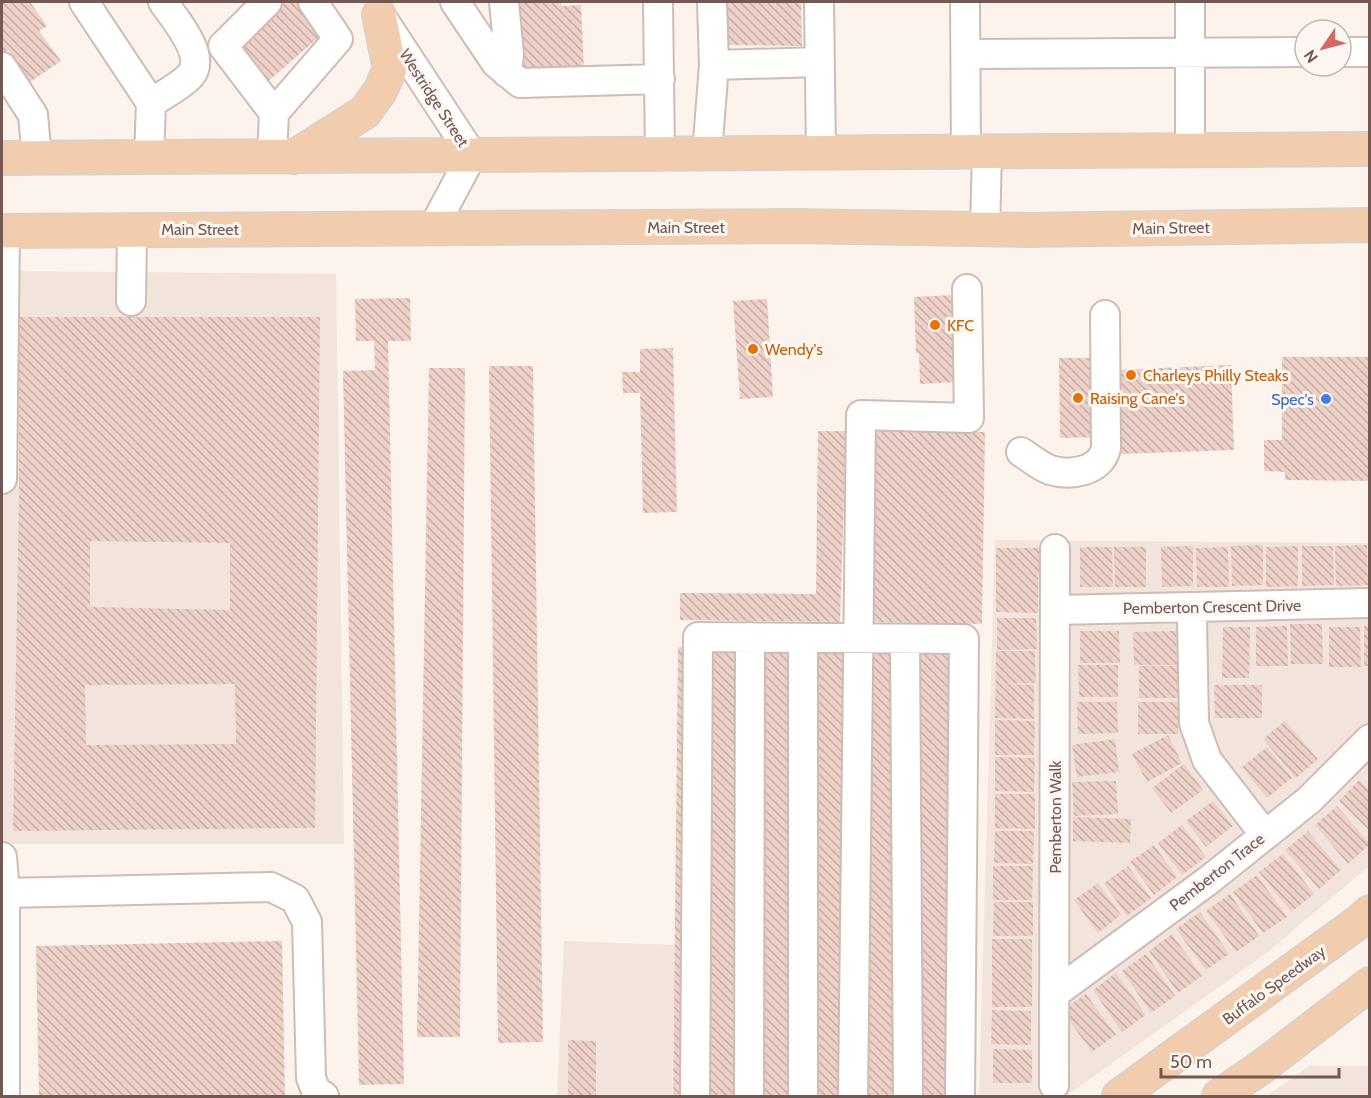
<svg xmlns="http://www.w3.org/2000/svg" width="1371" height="1098" font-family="Cabin,sans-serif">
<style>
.residential{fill:#f2e4dc}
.building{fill:url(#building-back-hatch);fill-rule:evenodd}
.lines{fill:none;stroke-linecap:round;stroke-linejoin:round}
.minor-casing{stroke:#cebcb5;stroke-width:32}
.major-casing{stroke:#d8d0ce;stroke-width:36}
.minor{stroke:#fff;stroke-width:28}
.major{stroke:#f1cdad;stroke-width:33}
.food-dot{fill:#e8710a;stroke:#fdf7f3;stroke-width:2}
.shop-dot{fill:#3f7fe0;stroke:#fdf7f3;stroke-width:2}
.labels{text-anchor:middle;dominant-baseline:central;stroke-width:6;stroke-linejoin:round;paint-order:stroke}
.street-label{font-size:16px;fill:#745851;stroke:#fdf7f3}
.food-label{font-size:16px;fill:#c56008;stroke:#fdf7f3;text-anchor:start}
.shop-label{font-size:16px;fill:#366cbe;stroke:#fdf7f3;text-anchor:end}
</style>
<defs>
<pattern id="building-back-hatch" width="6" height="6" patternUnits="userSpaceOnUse" patternTransform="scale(1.5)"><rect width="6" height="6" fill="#edd0c7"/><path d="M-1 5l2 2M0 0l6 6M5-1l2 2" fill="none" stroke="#c5aca4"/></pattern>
</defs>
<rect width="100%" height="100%" fill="#fbf3ec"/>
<path class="residential" d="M2,271L336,274L344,844H2Z
M995,540L1369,543V866L1268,952L1066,1096H979Z
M564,941L675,945L672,1096H557Z
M1309,1066H1369V1096H1267Z"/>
<path class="building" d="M2,2H30L47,26L39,31L61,61L30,82L8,50L2,55Z
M282,2H304L328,29L263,86L229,48Z
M517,2H561V6L581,5L584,71L521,74Z
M718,2H801L802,46L719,45Z
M953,295L956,382L920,384L919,353H916L914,297Z
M410,298L411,341H388L404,1084L359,1085L343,371L375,370L374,341H356L355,299Z
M767,299L773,397L740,399L733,301Z
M18,317H320L315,828L13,831L19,494ZM90,541L230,543V610L90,607ZM235,684L236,744L86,745L85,685Z
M673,348L677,512L643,513L640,393H623L622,372H640V349Z
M1282,357H1370V481L1285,480V472L1264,471V440H1282Z
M1059,358H1096L1098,437L1060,438Z
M1231,365L1234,450L1119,454L1115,370Z
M489,366H533L543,1042L498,1043Z
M429,368H465L460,1037H417Z
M874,430L985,432L982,624L871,622Z
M818,431H846L840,622L680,620V593L816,594Z
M1263,545V585L1232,586L1231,546Z
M1367,545L1368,585L1336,586L1335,546Z
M1193,546V586L1162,587L1161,547Z
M1298,546V586L1266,587V547Z
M1302,546H1333L1334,585L1302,586Z
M1080,547H1112L1113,587H1080Z
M1114,547H1146V587H1115Z
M1228,547L1229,587H1197L1196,548Z
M996,548H1050V574H1038V613L996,612Z
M997,618H1036L1037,649L997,650Z
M1290,624H1322L1323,664H1291Z
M1287,626L1288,666H1256V627Z
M1364,626H1370V666H1364Z
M1223,627H1250L1249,678H1222Z
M1329,627H1360L1361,667H1329Z
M1080,631H1119L1120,663H1080Z
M1176,631L1177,665H1134L1133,632Z
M708,641L743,642L740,1096H704Z
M678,647H692L687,1096H673Z
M761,648L796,649L789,1096H755Z
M812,649L846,650L843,1096H808Z
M865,649L900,650L894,1096H863Z
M916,649H953L950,1096H913Z
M996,651H1035L1036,683L999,684L1034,685V719L995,718Z
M1078,665H1118V697H1079Z
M1139,666H1178L1179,698H1139Z
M1214,685H1262V718H1215Z
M1077,702H1117L1118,733L1078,734Z
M1138,702H1178V734H1138Z
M995,720L1035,721L1034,755H995Z
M1285,721L1318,759L1296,778L1263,739Z
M1168,735L1182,763L1147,782L1132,754Z
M1115,739L1119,772L1077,777L1072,745Z
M1267,747L1292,778L1267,798L1242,767Z
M995,757L1035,758L1034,792L995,791Z
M1184,764L1203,790L1171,813L1152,788Z
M1359,780L1370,790V831L1339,801Z
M1116,781L1118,814L1074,816L1072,782Z
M995,794H1035V829L995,828Z
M1213,801L1233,826L1206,847L1186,821Z
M1337,806L1370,844L1348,864L1315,825Z
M1073,817L1131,819L1130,843L1073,841Z
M1182,825L1206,857L1182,875L1158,843Z
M995,831H1034L1033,864L994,863Z
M1308,831L1341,870L1319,889L1285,850Z
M1154,845L1177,877L1154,895L1130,862Z
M1283,854L1314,894L1291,912L1259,872Z
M993,866H1033L1032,900H993Z
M1128,866L1151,898L1127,916L1104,883Z
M1257,875L1287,917L1263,933L1233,892Z
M1098,883L1121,915L1098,933L1074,900Z
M1230,894L1259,936L1236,952L1206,911Z
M994,902H1033V936H993Z
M1200,912L1229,954L1206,970L1176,929Z
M1172,934L1202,976L1178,993L1149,951Z
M992,939H1032V1007H992Z
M282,941L285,1096H39L36,946Z
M1146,954L1175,996L1151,1013L1122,971Z
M1116,973L1146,1015L1122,1032L1093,990Z
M1086,994L1116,1035L1092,1052L1062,1011Z
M992,1010L1031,1011V1045L991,1044Z
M568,1040L596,1041V1096H568Z
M993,1049L1032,1050V1083H993Z"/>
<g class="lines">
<g class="minor-casing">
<path id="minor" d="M84,2L151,103L149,158
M267,2L223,46L274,113L272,157
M455,2L496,63L520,83L660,79
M504,2L509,54L507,73
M658,2L660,154
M712,2L714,65
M819,2L821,153
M965,2L966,152
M1190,2V150
M382,18L472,155L433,228
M1341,52H1370
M966,54L1305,52
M2,67L33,115L37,158
M151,103C163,95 179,87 190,76C208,56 174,18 163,2
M274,113L338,39L313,2
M707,154L714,65L820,62
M985,230L987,152
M131,301L132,230
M1021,452C1030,458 1040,466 1050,470C1070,476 1101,472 1106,448L1105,315
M2,479L5,231
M1190,607L1192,619L1194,723L1207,760L1265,835
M1055,610L1370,603
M803,638V1096
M905,639L908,1096
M2,857L5,893
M1054,994L1209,880L1309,800L1370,739
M1054,1085L1055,549
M5,1096V893L271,887L295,899L307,922L311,1078L316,1091L324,1096
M695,1096L698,637L964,639L960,1096
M749,1096L750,637
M853,1096L861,415L969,418L967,289"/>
</g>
<g class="major-casing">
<path id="major" d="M294,157L365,112L380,91L390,69L379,15
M2,158L1370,149
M2,231L795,226L1027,230L1370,225
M1119,1096L1360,921L1370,912
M1219,1096L1263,1066L1370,984"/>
</g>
<use href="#minor" class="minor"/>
<use href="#major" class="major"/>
</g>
<g class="food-dot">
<circle cx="935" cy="325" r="6"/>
<circle cx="753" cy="349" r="6"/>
<circle cx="1131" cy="375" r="6"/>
<circle cx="1078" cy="398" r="6"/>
</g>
<circle class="shop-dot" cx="1326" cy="399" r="6"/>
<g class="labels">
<g class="street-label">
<text transform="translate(434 98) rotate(57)">Westridge Street</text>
<text x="686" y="227">Main Street</text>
<text transform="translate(1171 228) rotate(-1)">Main Street</text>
<text x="200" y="229">Main Street</text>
<text transform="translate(1212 607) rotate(-1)">Pemberton Crescent Drive</text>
<text transform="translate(1055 817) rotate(-90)">Pemberton Walk</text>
<text transform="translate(1217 872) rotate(-38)">Pemberton Trace</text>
<text transform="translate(1274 985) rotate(-36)">Buffalo Speedway</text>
</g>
<g class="food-label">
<text x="947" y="325">KFC</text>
<text x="765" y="349">Wendy's</text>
<text x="1143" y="375">Charleys Philly Steaks</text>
<text x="1090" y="398">Raising Cane's</text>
</g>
<g class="shop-label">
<text x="1314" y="399">Spec's</text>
</g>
</g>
<rect width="1371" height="1098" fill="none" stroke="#745851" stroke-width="6"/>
<g transform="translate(1323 48) rotate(235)"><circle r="28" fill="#fdf7f3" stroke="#c6b7b2" stroke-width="1.5"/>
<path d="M0-4.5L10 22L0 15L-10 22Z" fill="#d56861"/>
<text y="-9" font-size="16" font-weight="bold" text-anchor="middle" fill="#745851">N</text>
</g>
<path d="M1161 1068v9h178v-9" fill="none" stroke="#745851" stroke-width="3"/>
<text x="1170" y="1068" font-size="18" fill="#745851" stroke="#fdf7f3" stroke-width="4.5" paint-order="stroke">50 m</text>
</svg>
